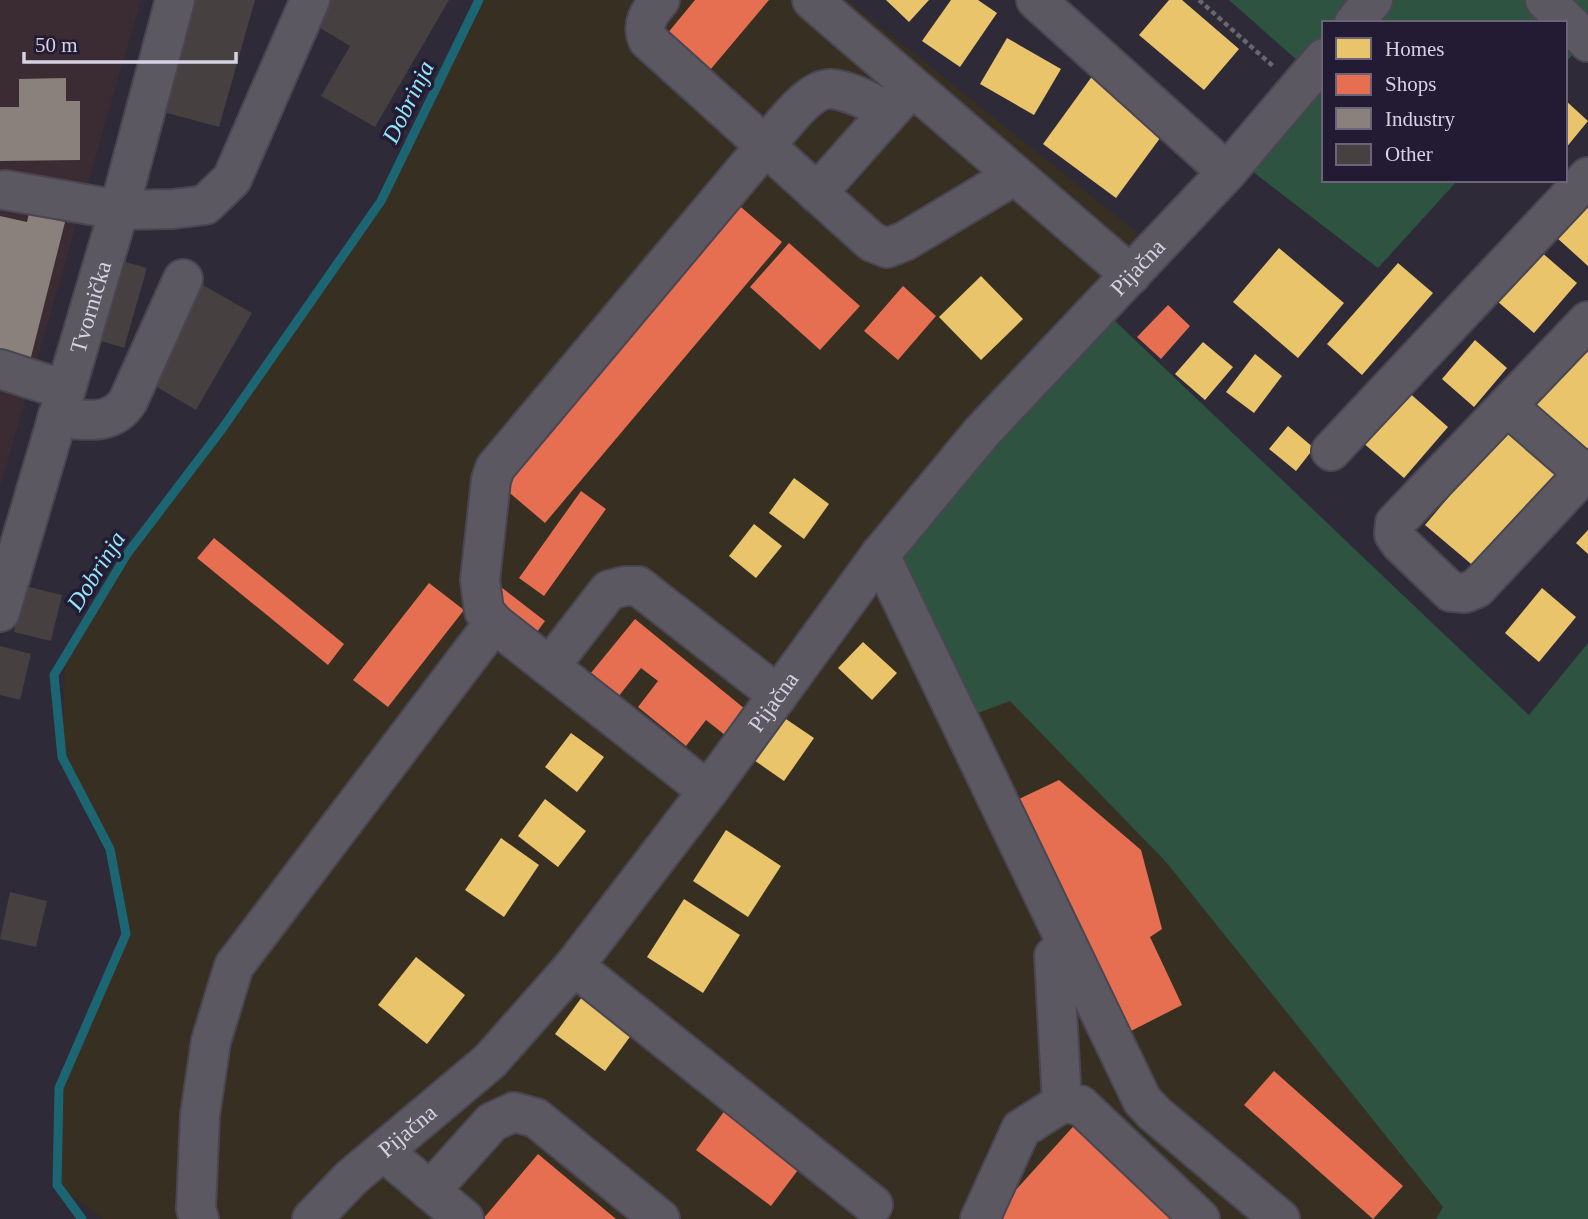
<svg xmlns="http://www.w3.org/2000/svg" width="1588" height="1219" font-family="Georgia,serif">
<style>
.commercial{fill:#372f22}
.industrial{fill:#3b2b33}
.green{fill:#2e5341}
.homes{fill:#e9c46a}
.shops{fill:#e76f51}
.industry{fill:#8a817c}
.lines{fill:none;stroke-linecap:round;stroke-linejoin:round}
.stream{stroke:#1c6674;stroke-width:9}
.building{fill:#464041}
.minor-casing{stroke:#494652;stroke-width:42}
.path{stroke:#6a666f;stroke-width:4.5;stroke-dasharray:5 3.5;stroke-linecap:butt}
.minor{stroke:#5b5862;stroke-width:38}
.labels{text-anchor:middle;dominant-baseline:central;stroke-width:7;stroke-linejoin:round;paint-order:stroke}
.street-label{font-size:23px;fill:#d7d2e3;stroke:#231a33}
.water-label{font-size:24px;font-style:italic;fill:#92e7f8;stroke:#231a33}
</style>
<rect width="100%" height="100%" fill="#2e2a37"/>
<path class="commercial" d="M485,0H847L1145,239L950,723L1010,700L1166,862L1444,1208L1436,1219H103L57,1185L59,1088L126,934L110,849L62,757L65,658L127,554L222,429L381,201Z"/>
<path class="industrial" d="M0,0H141L0,488Z"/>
<path class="green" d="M1229,0H1588V38L1565,63V23H1324V180H1458L1378,268L1231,155L1314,75Z
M1094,301L1529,715L1588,643V1219H1436L1443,1207L1166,862L1010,701L949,724L880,558Z"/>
<path class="homes" d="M886,0H929L909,22Z
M951,0H978L997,13L960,67L922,41Z
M1169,0H1182L1239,49L1204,90L1139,35Z
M1007,38L1061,69L1034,115L980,84Z
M1093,75L1166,130L1116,198L1043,144Z
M1565,100L1588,121L1565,149Z
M1588,201V266L1556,237Z
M1279,248L1344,303L1298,358L1233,302Z
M1540,251L1577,283L1534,333L1497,301Z
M1398,263L1433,293L1362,375L1327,344Z
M981,276L1023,319L981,360L939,317Z
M1475,340L1507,368L1474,407L1442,379Z
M1203,342L1233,367L1205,400L1175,374Z
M1588,346V451L1536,405Z
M1255,354L1282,376L1254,413L1226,392Z
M1406,390L1448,427L1404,478L1362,442Z
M1288,426L1314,448L1296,471L1269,449Z
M1506,429L1564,478L1483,574L1425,525Z
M794,478L829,504L804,539L769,513Z
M754,524L782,546L756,578L729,556Z
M1588,530V554L1576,543Z
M1542,588L1576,617L1539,662L1505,633Z
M863,642L897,673L872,700L838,668Z
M780,715L814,738L784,781L751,758Z
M571,733L604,757L577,792L545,767Z
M545,799L586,831L558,867L518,836Z
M726,830L781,866L748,917L693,881Z
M501,838L539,865L504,917L465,890Z
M684,899L740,935L703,993L647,957Z
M416,957L465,995L427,1044L378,1005Z
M582,997L632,1034L605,1071L555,1034Z"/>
<path class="shops" d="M695,0H769L705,76L662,40Z
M735,202L782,242L545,523L498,483Z
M789,243L860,306L820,350L750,287Z
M903,286L936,316L898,360L864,331Z
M1168,305L1190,326L1161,359L1137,337Z
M581,491L606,509L544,596L519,578Z
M214,538L344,644L328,665L197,558Z
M429,583L464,610L388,707L353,680Z
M501,587L545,621L531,640L486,606Z
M635,619L745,709L725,735L706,720L686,746L638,707L658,681L641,668L614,702L586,679Z
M1059,780L1141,850L1162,929L1150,937L1182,1005L1131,1031L1019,799Z
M1274,1071L1403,1186L1373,1219L1244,1105Z
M728,1106L804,1162L771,1206L696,1150Z
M1080,1119L1190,1219H997L995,1213Z
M538,1154L616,1219H483Z"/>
<path class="industry" d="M66,78V101H80V160L0,161V107H19V79Z
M29,213L65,222L30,361L0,353V216L27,222Z"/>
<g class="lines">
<path class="stream" d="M82,1219L57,1185L59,1088L126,934L110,849L62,757L54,675L127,554L222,429L381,201L479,0"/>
</g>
<path class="building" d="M192,0H255L219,127L160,111Z
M317,0H449L375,127L321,96L350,46L305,19Z
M118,260L147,268L124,348L95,339Z
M201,284L252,313L196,410L145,380Z
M25,586L62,595L51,641L14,632Z
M0,646L31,654L20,700L0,695Z
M10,892L47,901L36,947L0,939Z"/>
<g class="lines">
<g class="minor-casing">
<g id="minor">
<path d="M660,0C649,13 641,23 648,40L872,242L887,248L905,241L1015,175"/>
<path d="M812,0L1131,275"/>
<path d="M1036,0L1227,172"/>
<path d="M1545,0L1588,42"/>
<path d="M1354,23L1373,0"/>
<path d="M5,190L119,210L173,209L205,205L232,179L310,0"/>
<path d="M817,193L906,93"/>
<path d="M1588,321L1395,523L1394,534L1400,543L1451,592L1465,593L1477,588L1588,469"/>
<path d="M0,369L65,390"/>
<path d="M1507,406L1584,473"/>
<path d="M57,418C85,419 111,427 128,401L183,279"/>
<path d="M1331,451L1588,177"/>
<path d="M880,555L1142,1100L1154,1113L1280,1219"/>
<path id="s1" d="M0,612L119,210L175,0"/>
<path d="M550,666L609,590L625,586H638L778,695"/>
<path d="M708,791L494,623L484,611L480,580L491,480L495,468L766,145C781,128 809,87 832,89C852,91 871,103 889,111"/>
<path d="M1054,956L1062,1103"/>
<path d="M574,966L873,1205"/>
<path d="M383,1151L464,1219"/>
<path d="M430,1191L492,1122L514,1112L536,1118L660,1219"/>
<path d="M199,1219L196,1209L200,1115L211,1041L234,966L494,623"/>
<path id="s2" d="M312,1219L351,1178L490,1061L574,966L708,791L880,555L982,432L1227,172L1324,58"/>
<path d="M980,1219L1021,1129L1062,1103L1080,1105L1200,1219"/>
</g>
</g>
<path class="path" d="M1199,0L1274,67"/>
<use href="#minor" class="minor"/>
</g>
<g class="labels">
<g class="street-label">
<text stroke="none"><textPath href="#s2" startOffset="1264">Pijačna</textPath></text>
<text stroke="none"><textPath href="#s1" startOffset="318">Tvornička</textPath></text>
<text stroke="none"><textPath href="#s2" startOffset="696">Pijačna</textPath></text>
<text stroke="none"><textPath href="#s2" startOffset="130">Pijačna</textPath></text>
</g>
<g class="water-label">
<text transform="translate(408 102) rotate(-64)">Dobrinja</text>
<text transform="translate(96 571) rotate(-58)">Dobrinja</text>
</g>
</g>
<rect x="1322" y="21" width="245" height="161" fill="#231a33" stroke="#6b6479" stroke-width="2"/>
<rect x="1336" y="38" width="35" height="21" fill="#e9c46a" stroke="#6b6479" stroke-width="2"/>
<text x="1385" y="56" font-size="21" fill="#d7d2e3">Homes</text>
<rect x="1336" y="74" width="35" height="21" fill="#e76f51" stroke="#6b6479" stroke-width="2"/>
<text x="1385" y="91" font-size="21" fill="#d7d2e3">Shops</text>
<rect x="1336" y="108" width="35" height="21" fill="#8a817c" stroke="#6b6479" stroke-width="2"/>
<text x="1385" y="126" font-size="21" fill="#d7d2e3">Industry</text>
<rect x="1336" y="144" width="35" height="21" fill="#464041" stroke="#6b6479" stroke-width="2"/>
<text x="1385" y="161" font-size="21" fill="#d7d2e3">Other</text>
<path d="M24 52v10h212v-10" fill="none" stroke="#d7d2e3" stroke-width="3.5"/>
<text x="35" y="52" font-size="21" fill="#d7d2e3" stroke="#231a33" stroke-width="5" paint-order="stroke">50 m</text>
</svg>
